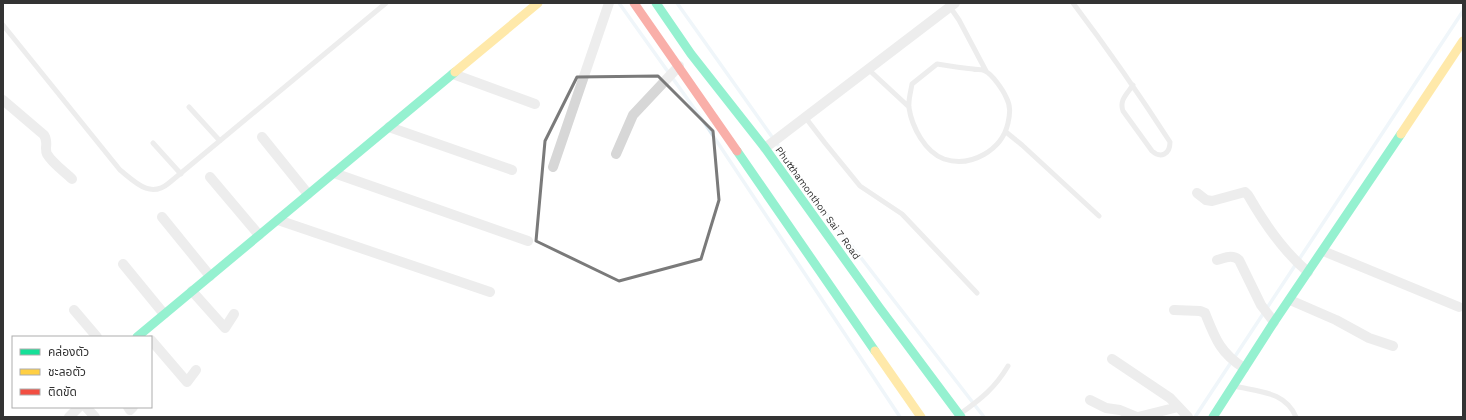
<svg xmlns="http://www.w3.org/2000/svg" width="1466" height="420" font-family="'Work Sans','Noto Sans Thai',sans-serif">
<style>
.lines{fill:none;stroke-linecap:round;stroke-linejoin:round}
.stream{stroke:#ddebf3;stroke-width:3.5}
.lane{stroke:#d7d7d7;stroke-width:5}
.street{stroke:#d7d7d7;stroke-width:10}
.fast{stroke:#16e098;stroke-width:9}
.slow{stroke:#ffcf43;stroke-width:9}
.jam{stroke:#f24e42;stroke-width:9}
.marked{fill:none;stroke:#7a7a7a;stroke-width:3;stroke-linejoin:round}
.labels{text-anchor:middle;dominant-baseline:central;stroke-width:4;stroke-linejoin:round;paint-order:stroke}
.street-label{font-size:10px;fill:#333;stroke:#fff}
</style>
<rect width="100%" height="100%" fill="#fff"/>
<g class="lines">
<path class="stream" d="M619,3L706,125L900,417
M677,3L824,210L984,417
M1195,417L1463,11"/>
<path class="lane" d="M1073,3C1107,48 1139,94 1170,142C1170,154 1161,159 1152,151L1123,111C1119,100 1127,94 1133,85
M950,7L959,20L986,71
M3,25L120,170C135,182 150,199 169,183L386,3
M937,64C949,66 961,68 973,69C977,70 982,69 985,71C992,74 1003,90 1006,97C1011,106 1010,114 1008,123C1002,150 971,168 944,159C925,152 912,127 909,108C908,100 911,91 912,84Z
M868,69L909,107
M189,107L220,141
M805,117L825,143L860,186L902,214L977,293
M1006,132L1022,145L1099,216
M153,143L181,174
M1234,386C1259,392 1285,391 1296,417
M960,414C981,399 995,388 1008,366"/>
<path class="street" d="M453,74L535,104
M3,100L44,135C49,143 44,147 47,154C52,163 65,172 72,179
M389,127L512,170
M262,137L308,194
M765,148L955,3
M616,154L633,115L679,66
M553,167L609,3
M334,173L528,241
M210,177L259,235
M1197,193L1206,200L1212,201L1245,192L1248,195C1264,223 1283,251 1308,272
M162,217L210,276
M278,220L490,292
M1323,251L1459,307
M1217,260C1225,258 1232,254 1239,260L1261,305L1274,322
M123,264L164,314
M192,291L225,328L234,314
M1290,300L1336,320L1369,338L1393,346
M74,310L97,337
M1174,310L1200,311L1205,313C1215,338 1220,353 1244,368
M151,340L187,382L196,370
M1112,359L1170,398L1188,417
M1090,400L1106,408L1120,410L1137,417
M86,407L95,417
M128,407L130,410L133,407
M69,417L79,407
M1138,417L1178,407"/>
<path class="fast" d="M656,3L691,54L765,148L879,307L961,417
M737,151L875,351
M137,337L455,72
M1213,417L1274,322L1401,134"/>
<path class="slow" d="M455,72L538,3
M1401,134L1463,41
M875,351L921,417"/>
<path class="jam" d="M634,3L737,151"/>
</g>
<path d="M0 0H1466V420H0ZM658,76L713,131L719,200L701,259L619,281L536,241L545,141L577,77Z" fill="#fff" fill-opacity=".55" fill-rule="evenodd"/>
<path class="marked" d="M658,76L713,131L719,200L701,259L619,281L536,241L545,141L577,77Z"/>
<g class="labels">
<g class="street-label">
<text transform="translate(818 203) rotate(54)">Phutthamonthon Sai 7 Road</text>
</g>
</g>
<rect width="1466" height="420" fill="none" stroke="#333333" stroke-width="8"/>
<rect x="12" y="336" width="140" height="72" fill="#ffffff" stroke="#adadad"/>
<rect x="20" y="349" width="20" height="6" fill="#16e098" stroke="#adadad"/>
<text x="48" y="356" font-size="12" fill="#333333">คล่องตัว</text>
<rect x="20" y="369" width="20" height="6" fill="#ffcf43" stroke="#adadad"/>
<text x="48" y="376" font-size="12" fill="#333333">ชะลอตัว</text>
<rect x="20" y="389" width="20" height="6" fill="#f24e42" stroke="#adadad"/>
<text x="48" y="396" font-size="12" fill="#333333">ติดขัด</text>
</svg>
